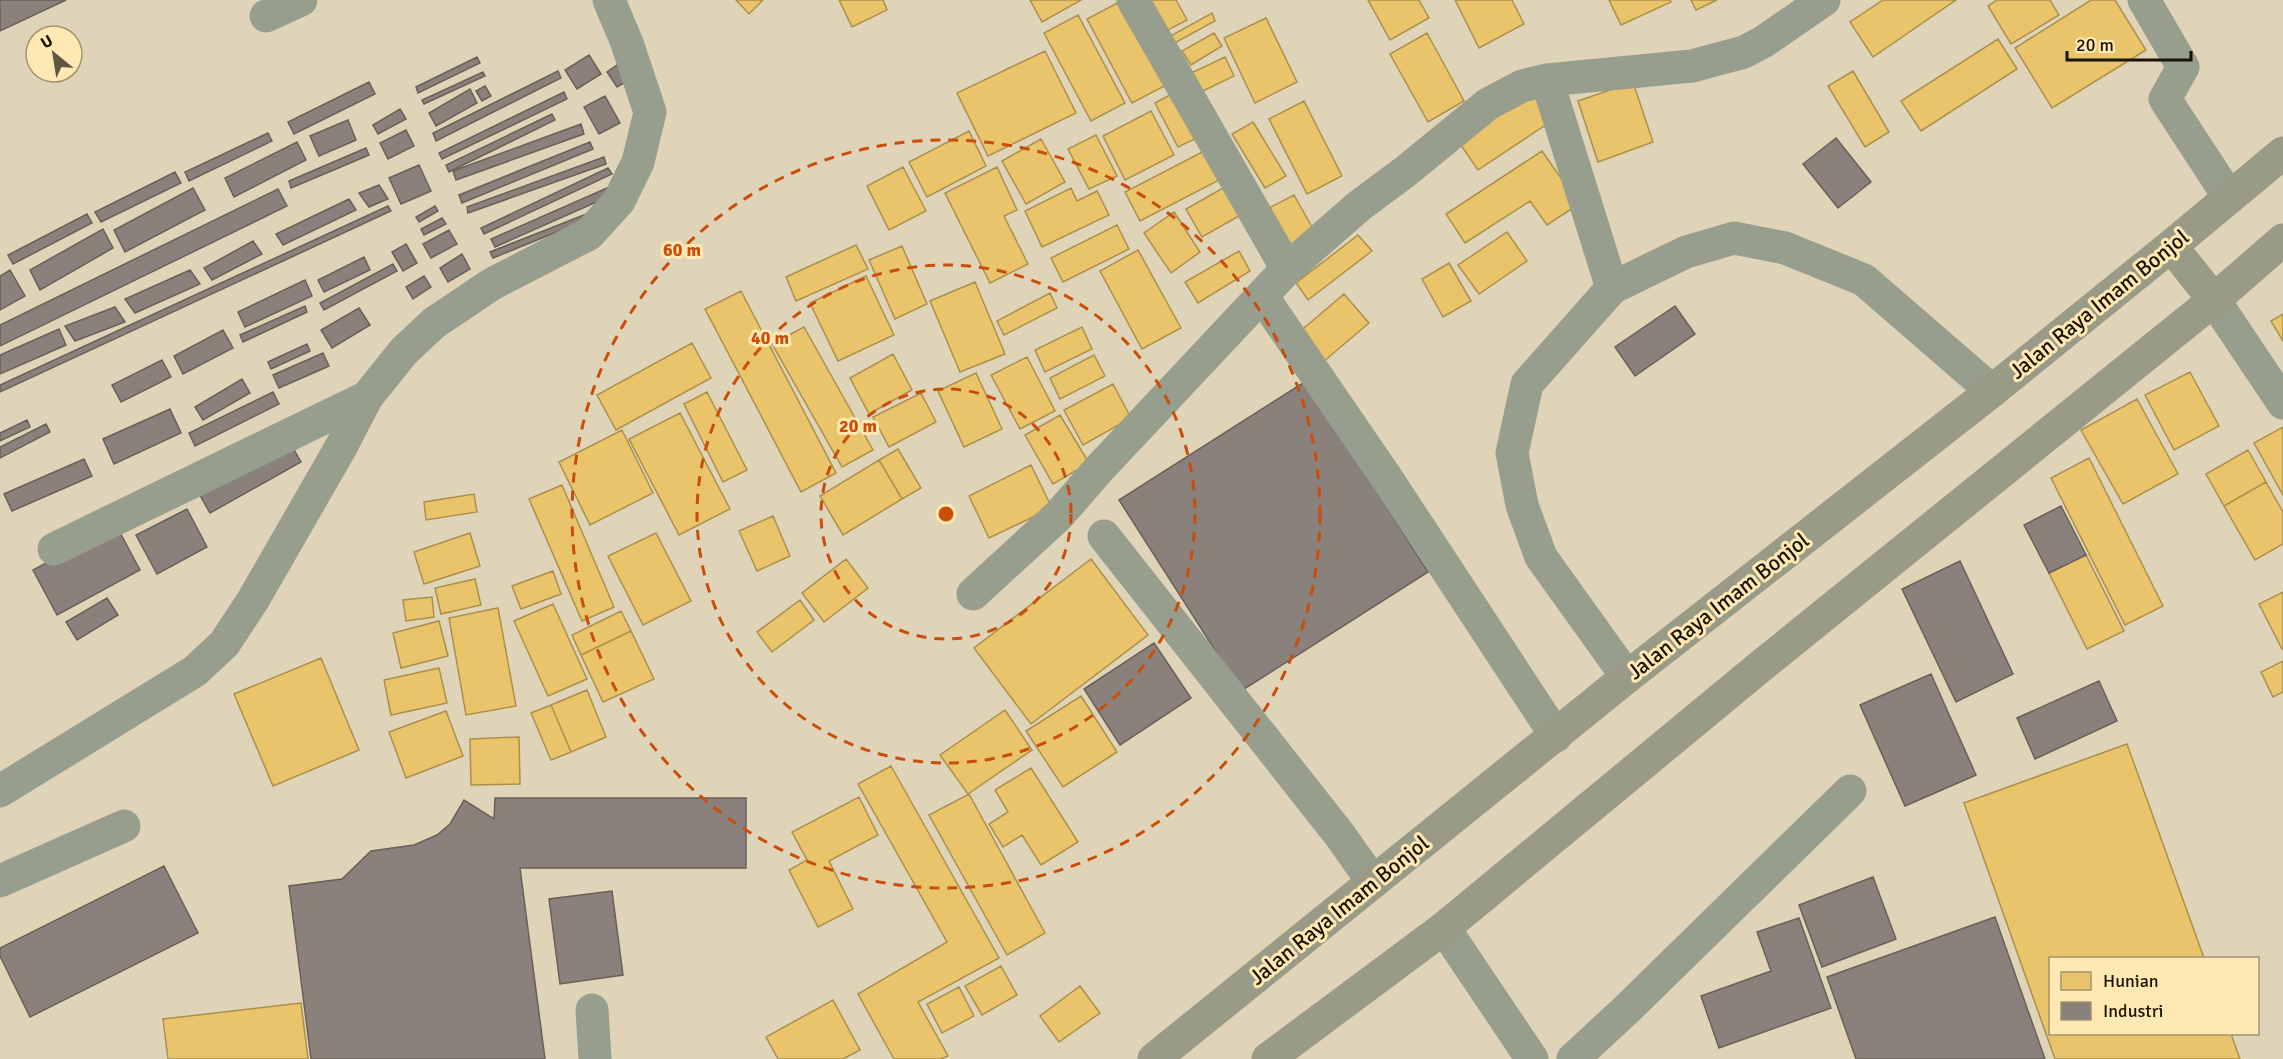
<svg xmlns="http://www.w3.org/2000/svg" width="2283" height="1059" font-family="Signika,sans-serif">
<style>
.homes{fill:#e9c46a;stroke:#ab8f4b;stroke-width:1.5}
.industry{fill:#8a817c;stroke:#696057;stroke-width:1.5}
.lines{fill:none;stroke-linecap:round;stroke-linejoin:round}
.minor{stroke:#979e8d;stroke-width:33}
.highway{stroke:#999b87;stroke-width:33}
.ring{fill:none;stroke:#c94e0a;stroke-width:3;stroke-dasharray:10 8}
.labels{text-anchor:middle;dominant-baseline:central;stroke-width:6;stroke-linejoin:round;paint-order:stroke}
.street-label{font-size:22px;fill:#1b1302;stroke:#ffe8b4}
.centre{fill:#c94e0a;stroke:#ffe8b4;stroke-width:3}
.ring-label{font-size:18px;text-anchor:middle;font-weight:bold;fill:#c94e0a;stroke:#ffe8b4;stroke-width:6;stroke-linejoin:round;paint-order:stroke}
</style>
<rect width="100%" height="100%" fill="#e0d4b8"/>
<path class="homes" d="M736,0H763L749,14Z
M839,0H883L887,10L852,27Z
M1030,0H1081L1042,22Z
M1123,0L1170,83L1132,103L1087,19Z
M1150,0H1176L1187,20L1166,31Z
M1368,0H1419L1429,18L1390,40Z
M1455,0H1512L1524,24L1479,48Z
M1609,0H1670L1671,2L1621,25Z
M1691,0H1717L1696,10Z
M1883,0H1956L1873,57L1850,22Z
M1997,0H2050L2059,15L2011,44L1988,6Z
M2091,0H2115L2146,50L2052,108L2015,48Z
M1212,13L1215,21L1171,45L1167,38Z
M1078,15L1125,103L1091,121L1044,33Z
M1266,18L1297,82L1255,103L1224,38Z
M1214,33L1222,46L1191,65L1182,51Z
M1427,33L1464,101L1428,122L1390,54Z
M1998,39L2017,69L1921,131L1901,101Z
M1045,51L1076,113L988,156L957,93Z
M1225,57L1234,76L1199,93L1189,74Z
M1853,71L1889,132L1865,147L1828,86Z
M1633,82L1653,142L1598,162L1578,101Z
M1531,88L1553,120L1478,170L1456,138Z
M1179,90L1201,136L1178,147L1155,103Z
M1304,101L1342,176L1307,194L1269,119Z
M1151,111L1174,155L1125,180L1103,136Z
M1253,122L1286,176L1265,188L1232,134Z
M969,131L986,166L927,197L909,162Z
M1096,135L1117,176L1089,189L1068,149Z
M1041,139L1065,182L1026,204L1002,161Z
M1210,148L1225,177L1140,221L1125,192Z
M1542,151L1579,204L1547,225L1530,201L1465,243L1446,214Z
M903,167L926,211L889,230L867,186Z
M997,167L1017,210L1004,216L1028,264L990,283L945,193Z
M1230,184L1246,212L1202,237L1186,209Z
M1071,188L1077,201L1097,191L1109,215L1042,247L1025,211Z
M1294,195L1317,236L1292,249L1269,208Z
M1174,212L1200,252L1171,273L1144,233Z
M1117,225L1129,249L1063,282L1051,258Z
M1507,232L1527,261L1479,294L1458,265Z
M1358,235L1372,251L1308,300L1296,283Z
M856,245L868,269L796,301L786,277Z
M902,246L927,304L895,319L869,260Z
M1138,250L1181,328L1142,349L1100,271Z
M1239,251L1250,271L1198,303L1185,282Z
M1449,263L1471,301L1443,317L1422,279Z
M866,276L894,335L838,361L810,303Z
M975,282L1005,354L960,372L930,301Z
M741,291L836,473L801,492L705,309Z
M1050,293L1057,308L1004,335L997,321Z
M1344,294L1369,323L1323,362L1298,333Z
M2283,314V341L2271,321Z
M804,327L873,450L842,467L772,344Z
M1082,327L1092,349L1045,372L1035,350Z
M692,343L711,378L616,430L597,395Z
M893,354L912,390L869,414L850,378Z
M1094,355L1105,376L1060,399L1050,378Z
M1027,357L1055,411L1020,429L991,375Z
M2190,372L2219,426L2174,450L2145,395Z
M976,373L1002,429L964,447L938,391Z
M1113,384L1131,418L1083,445L1064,410Z
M707,392L747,470L723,482L684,404Z
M921,393L936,422L889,447L873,417Z
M2137,399L2178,474L2123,504L2081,430Z
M680,413L730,509L679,535L629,439Z
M1060,415L1089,463L1053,484L1025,435Z
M2283,427V495L2254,443Z
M622,430L653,493L590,525L559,462Z
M898,449L921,488L902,499L879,460Z
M2248,450L2266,482L2224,506L2206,474Z
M2089,458L2163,606L2125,625L2051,478Z
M879,460L902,499L843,535L820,496Z
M1031,465L1052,508L989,538L969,496Z
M2266,482L2283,512V544L2255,560L2224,506Z
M562,485L614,607L582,621L529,499Z
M474,494L477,512L426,520L424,502Z
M773,516L790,556L757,571L739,531Z
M470,533L480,566L424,584L414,552Z
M656,533L691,601L643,625L608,556Z
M2086,555L2124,631L2087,649L2049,573Z
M846,559L868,588L824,622L802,593Z
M1091,559L1148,635L1031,724L974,648Z
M553,571L561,594L521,609L512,586Z
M475,579L481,605L441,614L435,588Z
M2283,592V649H2282L2259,604Z
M432,597L434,617L406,621L403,600Z
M800,600L814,620L772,652L757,632Z
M553,604L587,679L548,696L514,621Z
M498,608L516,706L466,715L449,618Z
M621,611L631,631L581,655L572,635Z
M439,621L448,656L401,668L393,633Z
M631,631L654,679L603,702L581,655Z
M321,658L359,750L273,786L234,694Z
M2283,661V692L2273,697L2261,672Z
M439,668L447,703L391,715L384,680Z
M587,690L606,737L571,752L551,705Z
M1081,696L1117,752L1063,787L1026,731Z
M551,705L571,752L551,760L531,713Z
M1005,710L1032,750L968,794L940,755Z
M446,711L463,756L406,778L389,732Z
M519,737L520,784L471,785L470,739Z
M2127,744L2204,958H2050V1034H2231L2240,1059H2055L1964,803Z
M891,766L999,958L918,1002L948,1056L941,1059H894L858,994L947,942L858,784Z
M1031,768L1078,842L1041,865L1022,835L1003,847L989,824L1008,812L995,790Z
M969,794L1045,933L1007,955L929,815Z
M859,797L878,835L829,861L853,909L818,927L789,870L807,860L792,832Z
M1001,966L1017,995L982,1015L965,986Z
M1080,986L1100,1013L1059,1042L1040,1016Z
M959,987L974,1016L942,1033L927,1004Z
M833,1000L860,1050L843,1059H778L766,1037Z
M301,1003L308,1059H168L163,1019Z"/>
<path class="industry" d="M0,0H66L0,31Z
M589,55L601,74L577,89L565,70Z
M477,57L480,63L418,93L416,87Z
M617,65L628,81L617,87L607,72Z
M558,71L561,78L436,141L433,133Z
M483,72L485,76L424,104L422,100Z
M369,82L375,94L294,134L288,122Z
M485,86L491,96L482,101L476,91Z
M470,89L477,103L436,126L429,113Z
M564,92L567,99L442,159L439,153Z
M605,96L620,123L599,134L584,107Z
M400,109L406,119L378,134L373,125Z
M552,114L555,120L449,172L446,165Z
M348,120L356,140L319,156L310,136Z
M581,124L584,134L456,180L453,171Z
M406,130L414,146L388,159L380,143Z
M268,133L272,141L189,181L185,172Z
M1836,138L1871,182L1838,208L1803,164Z
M297,142L306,160L234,197L225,178Z
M590,142L593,149L462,203L459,195Z
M366,148L369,155L291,188L289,181Z
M604,157L606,164L468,213L467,207Z
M419,165L431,191L401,204L389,178Z
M608,168L612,174L484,234L481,228Z
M175,172L181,183L101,222L95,212Z
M616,184L619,192L495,247L491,239Z
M379,185L388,199L369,207L359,193Z
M193,188L205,210L125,252L114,230Z
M278,189L287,206L0,346V325Z
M349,199L356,210L283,245L276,234Z
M388,206L391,211L0,392V385Z
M435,206L438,211L419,222L416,217Z
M599,209L601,214L493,258L490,252Z
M87,214L92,223L13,264L8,255Z
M442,218L446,224L424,235L421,229Z
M103,229L113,248L40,290L30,270Z
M449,230L457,244L431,258L423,244Z
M253,241L262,254L212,280L204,268Z
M406,244L417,263L403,271L392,252Z
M462,254L470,269L448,282L440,268Z
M364,257L370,270L324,292L318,280Z
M393,264L397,271L324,310L320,303Z
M10,270L25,296L0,310V276Z
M190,270L200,284L135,313L125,299Z
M424,276L431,287L413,299L406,287Z
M305,280L312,296L245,327L238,312Z
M305,306L307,312L243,342L240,335Z
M1675,306L1695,334L1635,376L1615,347Z
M115,307L125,322L75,341L65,326Z
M359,308L370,325L332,348L321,330Z
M59,329L66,345L0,374V355Z
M223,330L233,348L183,374L174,356Z
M307,344L310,351L271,369L268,362Z
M323,353L329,366L279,388L273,375Z
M162,360L171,377L121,402L112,385Z
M242,379L250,393L203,420L195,407Z
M1306,381L1428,572L1241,691L1119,500Z
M273,392L279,404L195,446L189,433Z
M170,409L181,433L114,464L103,439Z
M27,420L30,427L0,441V433Z
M46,424L50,432L0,458V447Z
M288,439L301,462L210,513L197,490Z
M84,459L92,476L12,511L4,494Z
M2061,506L2086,555L2049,573L2024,525Z
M187,509L207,547L157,574L136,535Z
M116,525L140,570L57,615L33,570Z
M1960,561L2013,674L1956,702L1902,589Z
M107,598L118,615L77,640L66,622Z
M1154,643L1191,698L1120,745L1084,689Z
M1931,674L1976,775L1905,806L1860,705Z
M2099,681L2117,721L2035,759L2017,718Z
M495,798H746V868H520L545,1059H311L289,886L342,879L371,851L414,845L437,835L450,824L464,800L494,819Z
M164,866L198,933L30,1017L0,956V948Z
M1873,877L1896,939L1822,967L1799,905Z
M612,891L623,975L560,984L549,899Z
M1995,917L2045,1059H1856L1827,977Z
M1799,918L1831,1008L1719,1048L1701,996L1771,971L1757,932Z"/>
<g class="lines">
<path class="minor" d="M1133,0L1287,269
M2144,0L2183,67L2165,99L2229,197
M266,16L301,0
M1547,80L1612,288
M1262,296L1386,477L1556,736
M2214,300L2283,403
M1104,536L1339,834L1373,882
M54,549L367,397
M973,594L1059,515L1099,469L1287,269L1359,206L1406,171L1488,104L1522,86L1547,80L1692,66L1744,52L1763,42L1824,0
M1627,677L1541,557L1522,505L1512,453L1527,384L1612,288L1686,252L1734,238L1785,248L1864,280L1992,391
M0,791L195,671L224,644L253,600L341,447L367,397L404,351L434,323L492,284L589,234L619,201L638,162L650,112L627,43L609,0
M0,881L124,826
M1444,928L1532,1059
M592,1010L595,1059
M1573,1059L1626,1010L1850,791"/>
<path class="highway" d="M2171,246L2214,300
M1154,1059L1627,677L1992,391L2171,246L2283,153
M1268,1059L1444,928L1761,666L2214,300L2283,240"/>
</g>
<g class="ring">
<circle cx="946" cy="514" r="125"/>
<circle cx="946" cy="514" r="249"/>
<circle cx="946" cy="514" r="374"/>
</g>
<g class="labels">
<g class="street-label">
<text transform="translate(2099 304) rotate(-39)">Jalan Raya Imam Bonjol</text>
<text transform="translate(1718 606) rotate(-38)">Jalan Raya Imam Bonjol</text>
<text transform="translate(1339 910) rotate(-39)">Jalan Raya Imam Bonjol</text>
</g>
</g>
<circle cx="946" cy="514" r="9" class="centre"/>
<g class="ring-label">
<text x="682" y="256">60 m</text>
<text x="770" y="344">40 m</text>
<text x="858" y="432">20 m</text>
</g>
<rect x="2049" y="957" width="210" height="78" fill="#ffe8b4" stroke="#a4936d" stroke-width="1.5"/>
<rect x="2061" y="972" width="30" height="18" fill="#e9c46a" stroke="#a4936d" stroke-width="1.5"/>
<text x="2103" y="987" font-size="18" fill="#1b1302">Hunian</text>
<rect x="2061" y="1002" width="30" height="18" fill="#8a817c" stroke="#a4936d" stroke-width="1.5"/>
<text x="2103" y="1017" font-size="18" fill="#1b1302">Industri</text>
<g transform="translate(54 54) rotate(330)"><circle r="28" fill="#ffe8b4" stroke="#a4936d" stroke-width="1.5"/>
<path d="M0-4.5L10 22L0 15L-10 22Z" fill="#605742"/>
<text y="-9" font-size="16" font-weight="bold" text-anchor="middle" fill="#1b1302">U</text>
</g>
<path d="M2067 51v9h124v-9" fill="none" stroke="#1b1302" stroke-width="3"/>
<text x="2076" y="51" font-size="18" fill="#1b1302" stroke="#ffe8b4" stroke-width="4.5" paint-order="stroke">20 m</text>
</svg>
